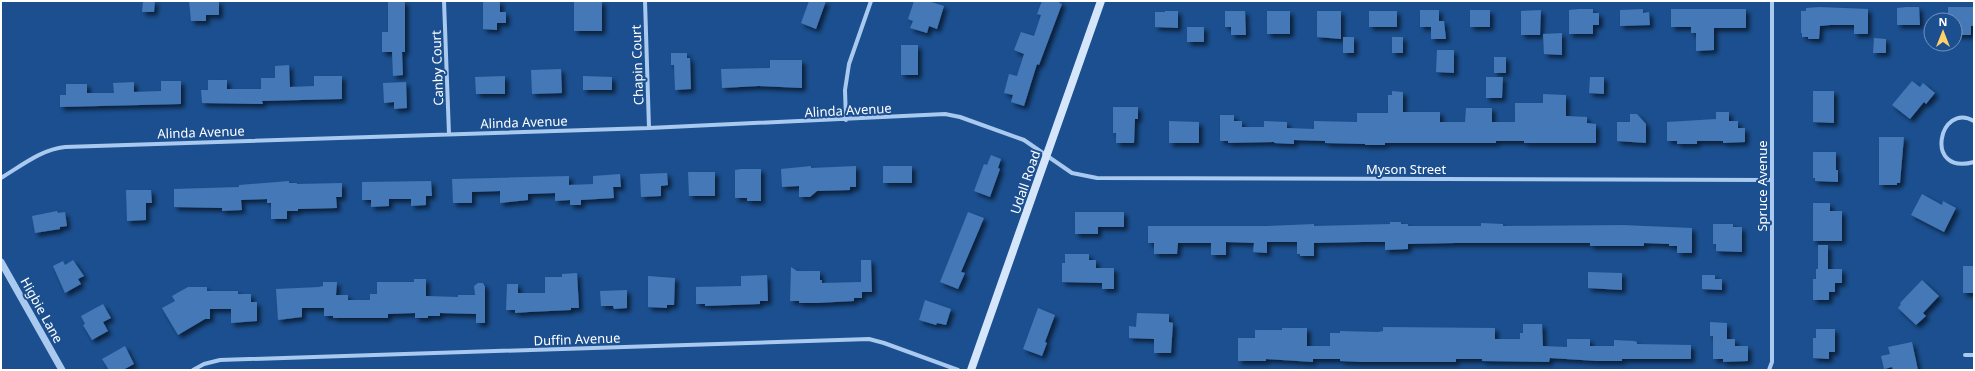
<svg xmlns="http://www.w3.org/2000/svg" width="1975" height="371" font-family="'Noto Sans',sans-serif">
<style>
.building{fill:#4478b7;filter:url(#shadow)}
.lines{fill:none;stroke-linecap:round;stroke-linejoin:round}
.minor{stroke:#a9c9ee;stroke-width:4}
.tertiary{stroke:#a9c9ee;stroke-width:7}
.secondary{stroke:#d6e6fa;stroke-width:8}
.labels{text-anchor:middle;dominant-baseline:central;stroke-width:4;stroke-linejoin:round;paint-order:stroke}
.street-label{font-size:13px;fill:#fff;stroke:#1b4f8f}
</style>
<defs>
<filter id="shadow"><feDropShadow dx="3.5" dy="3.5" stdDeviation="2" flood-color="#0009"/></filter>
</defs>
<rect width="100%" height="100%" fill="#1b4f8f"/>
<path class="building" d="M143,1H155L154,12H142Z
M189,1H219V15H206V21H191Z
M388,1H405V52H402L403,75L393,76L392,52H382V32H388Z
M483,1H500V12H506V23H497V30L483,29Z
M602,1V31H574V2Z
M809,1H826L816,29L801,23Z
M914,1H928L944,6L937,29L929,26L927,33L910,28L913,21L908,19Z
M1042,1H1060L1059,3L1062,4L1039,65L1037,64L1024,106L1011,102L1013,95L1004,93L1009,74L1017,76L1024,54L1014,50L1021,32L1034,36L1041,15L1037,14Z
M1820,7L1868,9V34H1854V25H1830L1820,26L1819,39H1808V37H1802V33H1801V11H1806V8Z
M1906,7H1919L1920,25H1897V8Z
M1948,7H1974V26H1971V35H1956L1955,20H1948Z
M1579,9H1593V13H1599V25H1593V34H1569V10Z
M1643,9V13L1649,12L1650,25L1620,26V10Z
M1671,9H1746V28H1714V50L1696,51V33H1691V27H1671Z
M1420,10H1439V21H1444L1446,39H1431V27H1420Z
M1470,10H1490V27H1470Z
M1541,10L1540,35H1521V11Z
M1165,11H1178V28L1155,27V12H1165Z
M1225,11H1245L1246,35H1231V27H1225Z
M1267,11H1290V34H1267Z
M1317,11H1341V39L1317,37Z
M1369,11H1397V27H1369Z
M1187,27H1204V42H1187Z
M1562,33V55L1544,54L1543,34Z
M1343,37H1354V53H1343Z
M1392,37H1403V53H1392Z
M1874,38L1886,39V53H1873Z
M901,45H918V75H901Z
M1437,50H1454V73L1436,72Z
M671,53H687V58H690L691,89L675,90L674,65H671Z
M1494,57H1506V73H1494Z
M770,60H802V88L759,86L722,88L721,69L770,68Z
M289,65L290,87L314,86V76H342V99L262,101L263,104L202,103L201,90H208V80H227V89H261V78H275V66Z
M561,69L562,93L532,94L531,70Z
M505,76V94H476L475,77Z
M583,76L612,77V90H583Z
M1486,77H1503L1502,98H1486Z
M1590,77H1604V94L1589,93Z
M161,81H181V104L60,107V95H66V84H87V93H114L113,83L134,82V92L161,91Z
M1912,81L1920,87L1923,83L1935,93L1926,104L1924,102L1910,119L1892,105Z
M406,82L407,108L394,109V102L384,103L383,83Z
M1392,91L1403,92V112H1440V122H1465L1466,108H1492V122H1515V103H1543V94L1566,95V116L1587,117V123L1596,124V143H1524V141H1496V143H1385V145H1365V144L1325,143V141L1294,140V144L1274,143V142L1228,143V141H1220V115H1234V121H1242V127H1264V121L1287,122V128L1314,129V121L1357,122V113H1388V95H1392Z
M1813,91H1834V123L1813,122Z
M1113,107H1138V119H1135L1134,143H1116V133H1113Z
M1716,112H1729V121H1738V128H1745V142L1723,143V141H1697V144H1677V141H1667V122L1716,119Z
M1630,114H1637L1646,124V143L1617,141V122H1630Z
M1169,121L1199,122V143H1169Z
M1879,137H1904L1900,183H1897V185H1879Z
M1813,152H1836V170H1838V182L1815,181V178H1813Z
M991,155L1001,159L998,168L1000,169L990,197L974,191L984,164L987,165Z
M811,166V168L856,166V187H850V190L817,191L810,197H799V186L782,187L781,169Z
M883,166H912V183H883Z
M741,169H761V201H747V198H735V170Z
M688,172H715V196H689Z
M667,173L668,185L661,186V196L641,197L640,174Z
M620,174L621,187H613L614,198L581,200V205H570V200L555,201V193L528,194V200L500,203V191L472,192V203H453L452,179L569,176V185L593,184V176Z
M289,181V183H297V184L342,183V197H336L337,208L298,209V211H287V219H271V203H267V199L241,200L242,210L222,211V208L174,207V189L239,187V185Z
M431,181L432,196H426V205L411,206V199H389V206L371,207V200H362V182Z
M126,190H151L152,203H146V220L127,221Z
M1922,194L1942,205L1943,201L1956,208L1944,232L1911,215Z
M1813,203H1830V211H1842V241H1813Z
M57,211L58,213L65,212L67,226L60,227V229L35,233L32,216Z
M968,212L984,218L961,272L965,273L958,289L940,282Z
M1075,212H1124V227H1098V234H1075Z
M1390,222H1401V224H1408V226H1481V223L1503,224V226L1623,225L1692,228V253H1677V246H1669V244L1644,243V246H1590V243H1455L1408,244V249L1385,250V242H1362L1314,243V256H1300V254H1297V242H1267V253L1253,252L1254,243L1226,242V255H1211V243H1178L1177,254H1154V243H1148V226H1267L1314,224V226L1390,224Z
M1713,224H1733V227H1742V252L1716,251V244H1713Z
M1818,245H1828V269H1842V283H1835V292H1829V300H1813V279H1816V269H1818Z
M1065,254H1089V260H1096V268H1114V289H1102V283L1062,282V263H1065Z
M73,260L84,276L78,279L81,284L65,293L53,266L63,261L65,265Z
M861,260H871L872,292H862V298H854V301L817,303H799V301H790L791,267L797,271H820V280H822V283L861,282Z
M1963,266H1974V293H1963Z
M1588,272L1622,273V290L1588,288Z
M577,273L579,308H571V310L529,312L515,313V310H506L507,284H518V293H545V277H562V274Z
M767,275L768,301H760V304L705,306V304H696V287L741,286V276Z
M1702,275H1715V279H1722V290L1702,289Z
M648,276L675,278L674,305H667V308L648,307Z
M414,279H426V296L458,297V295H475L474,286L478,283H483L485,287V323H476V314L440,313V316H428V318H415V313L388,314V318H333V316H324V308H302V317L278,320L276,289L319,287L323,286V282H337L336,295H348V300H370V294H377V282H414Z
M1922,280L1939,296L1923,313L1926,316L1916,325L1898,308L1901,304L1900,303Z
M188,287H207V291H238V294H251V302H257V321L231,323V309H210V319H205L178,335L162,308L175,301L172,296Z
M627,290V308L614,309L613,306H601L600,291Z
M925,300L951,309L946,325L937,323L936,325L919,320Z
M103,304L111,318L103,322L108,331L92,340L83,325L85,324L81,316Z
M1038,308L1055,315L1045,342L1047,343L1042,356L1023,349Z
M1137,313L1169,314V322L1173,323L1171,353H1154V339L1129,338V326L1136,327Z
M1710,322L1727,323V339H1735V346H1748V361L1723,362V359H1713V336H1710Z
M1523,324H1542L1543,346L1567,347V339H1590V346H1614V340L1634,341L1637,342V344L1691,345V359H1622V361H1597L1550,358L1549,362L1482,361V359H1456V362H1361L1340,361V359H1313V362L1266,359V361H1238V338H1255V330H1282V328H1307V346H1330V333H1340V331L1378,332L1383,331V327L1495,328V339H1520V333H1523Z
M1816,329H1835V352H1829V359L1813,358V338H1816Z
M1912,342L1918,370H1893L1892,367L1884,369L1881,356L1890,354L1888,347Z
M125,346L134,364L123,370H109L102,359Z"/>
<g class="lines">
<path class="minor" d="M444,1L449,134
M645,1L649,128
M846,120L845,90L849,64L871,1
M1974,121C1939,101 1923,176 1974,162
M1,178C21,166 42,149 65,147L649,128L945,114L960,117L1024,140L1072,173L1097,178L1771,180
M1965,355H1974
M193,370L204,364L220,360L869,339L884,343L958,370
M1769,370L1772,362V1"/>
<path class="tertiary" d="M1,262L62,370"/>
<path class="secondary" d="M971,370L1101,1"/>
</g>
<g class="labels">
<g class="street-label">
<text transform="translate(637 65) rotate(-92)">Chapin Court</text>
<text transform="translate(437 68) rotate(-92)">Canby Court</text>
<text transform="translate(848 110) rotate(-3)">Alinda Avenue</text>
<text transform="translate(524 122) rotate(-2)">Alinda Avenue</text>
<text transform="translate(201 132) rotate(-2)">Alinda Avenue</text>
<text x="1406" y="169">Myson Street</text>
<text transform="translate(1025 182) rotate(-71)">Udall Road</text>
<text transform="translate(1762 186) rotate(-90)">Spruce Avenue</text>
<text transform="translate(42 310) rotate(61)">Higbie Lane</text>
<text transform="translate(577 339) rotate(-2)">Duffin Avenue</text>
</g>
</g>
<rect width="1975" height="371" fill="none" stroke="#ffffff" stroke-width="4"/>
<g transform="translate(1943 32)"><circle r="19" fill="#1b4f8f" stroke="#7695bc"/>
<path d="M0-3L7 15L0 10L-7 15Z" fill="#ffd166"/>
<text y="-6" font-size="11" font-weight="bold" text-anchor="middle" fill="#ffffff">N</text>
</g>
</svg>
